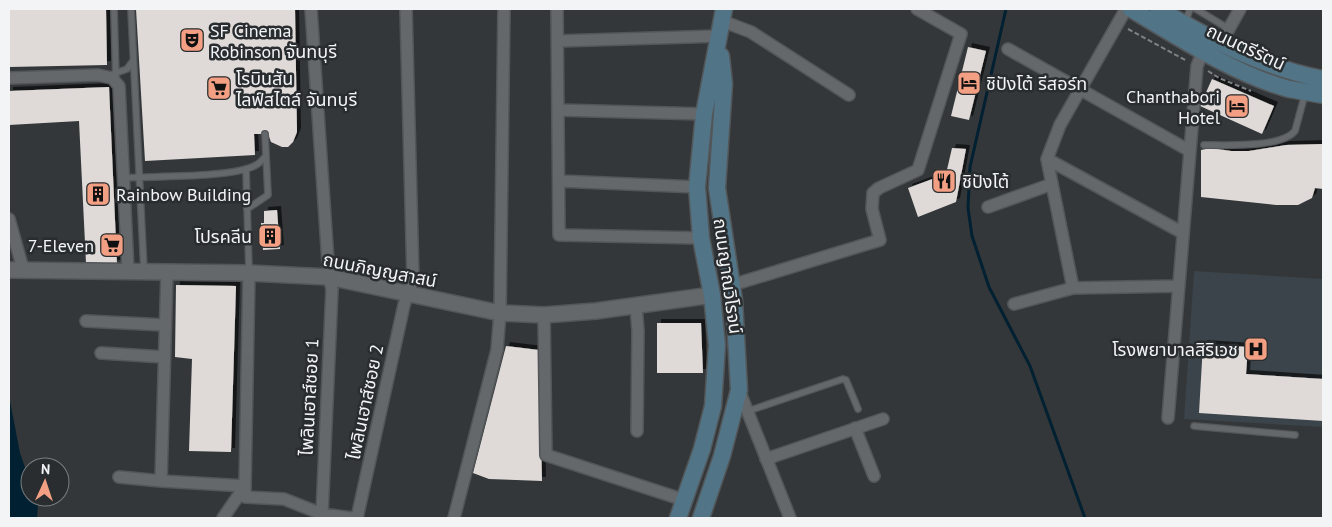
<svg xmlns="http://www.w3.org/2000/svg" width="1332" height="527" font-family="'PT Sans','Noto Sans Thai',sans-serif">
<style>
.built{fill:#3b444a}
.water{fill:#012031}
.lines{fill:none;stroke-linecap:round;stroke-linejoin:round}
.stream{stroke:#012031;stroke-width:3}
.building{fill:#dfdad8;filter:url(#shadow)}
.service-casing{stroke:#535658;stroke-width:8}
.minor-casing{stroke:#535658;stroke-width:14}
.tertiary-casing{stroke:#535658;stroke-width:18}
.secondary-casing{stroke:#535658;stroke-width:19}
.path{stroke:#7f8284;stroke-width:2;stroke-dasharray:5 2.5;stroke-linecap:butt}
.service{stroke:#65686b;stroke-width:5.5}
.minor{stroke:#65686b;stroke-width:11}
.tertiary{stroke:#65686b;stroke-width:15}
.secondary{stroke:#517487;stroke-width:16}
.labels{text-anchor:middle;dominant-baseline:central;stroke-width:5;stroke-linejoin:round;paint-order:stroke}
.poi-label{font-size:18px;fill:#f2f4f6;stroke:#292d2f;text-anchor:start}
.street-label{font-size:18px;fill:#f2f4f6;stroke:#292d2f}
</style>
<defs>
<filter id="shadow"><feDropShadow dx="4" dy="-4" stdDeviation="0" flood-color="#0009"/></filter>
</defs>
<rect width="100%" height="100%" fill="#333739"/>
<path class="built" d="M1194,271L1323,279V427L1184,419Z"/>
<path class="water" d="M9,396L20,453L30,482V497H35L38,504L37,518H9Z"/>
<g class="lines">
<path class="stream" d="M1006,9L970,167L968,208L972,236L989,287L1030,366L1085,518"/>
</g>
<path class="building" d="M9,9H106L107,65L9,67Z
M136,9H295L297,132L293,142L288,147H282L271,142L268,134H254L255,155L145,161Z
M968,47L986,51L969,120L951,116Z
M1212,79L1274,106L1262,134L1200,106Z
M109,87L117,264L86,263L79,121L9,125V91Z
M1323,144V189L1315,188L1312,198L1298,205H1276L1201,197V150L1211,148L1231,151H1249L1286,145Z
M952,148L966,149L956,202L918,217L908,188L946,174Z
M277,210L280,249L263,250L261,223H264V211Z
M176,285L236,286L231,452L189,451L192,359L175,357Z
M657,323H701L703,373H657Z
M1203,344L1248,347L1246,374L1323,379V421L1199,413Z
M506,346L539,350L542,481L489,479L473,473Z"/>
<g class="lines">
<g class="service-casing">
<path id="service" d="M114,9L116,80
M131,9L144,271
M1196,9L1229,29
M1185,23L1190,9
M113,74L127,69L133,61
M1204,145C1226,145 1281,148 1295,131L1305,94
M246,169L249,271
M124,178C154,176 234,178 256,165C260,163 263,159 265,157
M247,209L268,195L265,134
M748,411L843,379L846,380L858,409
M1194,426L1295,435"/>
</g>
<g class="minor-casing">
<path id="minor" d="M311,9L329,277L332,289L322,514L319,518
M557,9L559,235L701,238
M722,21L751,32L849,95
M558,41L720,36
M1221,43L1240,9
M1008,49L1190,151
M9,78L98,75L112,78L119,86L128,271
M558,110L704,114
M1047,159L1183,233
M559,181L697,187
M988,207L1052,184
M9,219L23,269
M167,272L161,481L245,486V497L284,499L322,514L352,518
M732,285L880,240L872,209L873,193L879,188L918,170L961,34L917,9
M1073,288L1047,159L1060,125L1126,9
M1014,304L1073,288L1179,286
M636,306L638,331L637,431
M544,315L546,455L684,500
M86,321L164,325
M101,353L164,357
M739,390L790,518
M1168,418L1197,66L1203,51
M855,428L874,476
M766,459L883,419
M119,477L161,481
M223,518L245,486L249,273
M357,518L404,305L413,279L406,9
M454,518L497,350L500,313L504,9"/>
</g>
<g class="tertiary-casing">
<path id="tertiary" d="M9,270L249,273L329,277L500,313L544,315L596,311L712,295"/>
</g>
<g class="secondary-casing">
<path id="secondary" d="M1131,9C1178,37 1236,75 1289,89C1300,91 1312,93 1323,95
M1158,9C1210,39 1264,68 1323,79
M678,518L702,449L713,406L717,345L712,295L701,238L697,187L704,114L724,9
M701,518L722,456L739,390L734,300L717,188L724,84L721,56"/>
</g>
<path class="path" d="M1128,29L1187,61
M1208,71L1219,78L1251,91"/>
<use href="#service" class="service"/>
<use href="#minor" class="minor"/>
<use href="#tertiary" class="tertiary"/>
<use href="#secondary" class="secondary"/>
</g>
<defs>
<g id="theatre-square" transform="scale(1.25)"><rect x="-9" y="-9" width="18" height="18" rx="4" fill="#f39f84" stroke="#292d2f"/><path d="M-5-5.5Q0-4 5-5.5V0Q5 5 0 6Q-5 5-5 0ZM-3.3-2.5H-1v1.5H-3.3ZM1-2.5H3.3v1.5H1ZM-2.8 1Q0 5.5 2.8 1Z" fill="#111"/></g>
<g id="hotel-square" transform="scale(1.25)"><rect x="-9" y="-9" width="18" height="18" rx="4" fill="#f39f84" stroke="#292d2f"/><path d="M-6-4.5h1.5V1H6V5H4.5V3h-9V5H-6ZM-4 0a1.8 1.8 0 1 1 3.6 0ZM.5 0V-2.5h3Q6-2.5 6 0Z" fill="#111"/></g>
<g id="supermarket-square" transform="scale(1.25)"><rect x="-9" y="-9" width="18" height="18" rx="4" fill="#f39f84" stroke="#292d2f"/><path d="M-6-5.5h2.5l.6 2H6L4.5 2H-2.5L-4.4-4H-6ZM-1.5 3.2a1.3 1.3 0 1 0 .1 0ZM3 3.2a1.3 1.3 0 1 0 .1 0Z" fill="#111"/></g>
<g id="restaurant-square" transform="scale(1.25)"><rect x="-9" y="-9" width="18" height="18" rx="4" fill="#f39f84" stroke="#292d2f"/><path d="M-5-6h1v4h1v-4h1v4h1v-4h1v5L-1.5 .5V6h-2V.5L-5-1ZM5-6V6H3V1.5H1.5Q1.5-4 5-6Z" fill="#111"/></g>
<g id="building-square" transform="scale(1.25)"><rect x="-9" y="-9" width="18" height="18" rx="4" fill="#f39f84" stroke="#292d2f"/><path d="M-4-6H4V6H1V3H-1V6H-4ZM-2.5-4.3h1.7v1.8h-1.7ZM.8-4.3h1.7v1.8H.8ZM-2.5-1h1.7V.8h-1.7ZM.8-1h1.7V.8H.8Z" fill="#111"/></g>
<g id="hospital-square" transform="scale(1.25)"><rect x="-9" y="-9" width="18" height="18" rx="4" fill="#f39f84" stroke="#292d2f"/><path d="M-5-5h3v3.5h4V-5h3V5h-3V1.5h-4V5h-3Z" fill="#111"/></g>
</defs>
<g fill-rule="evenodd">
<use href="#theatre-square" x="192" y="40"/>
<use href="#hotel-square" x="969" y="83"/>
<use href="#supermarket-square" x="219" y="88"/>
<use href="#hotel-square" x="1237" y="106"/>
<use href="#restaurant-square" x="944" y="181"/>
<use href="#building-square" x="98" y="194"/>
<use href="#building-square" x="270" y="236"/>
<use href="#supermarket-square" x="112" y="245"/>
<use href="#hospital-square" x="1256" y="349"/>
</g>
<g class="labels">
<g class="poi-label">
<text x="210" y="30">SF Cinema<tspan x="210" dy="21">Robinson จันทบุรี</tspan></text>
<text x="236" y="78">โรบินสัน<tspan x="236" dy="21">ไลฟ์สไตล์ จันทบุรี</tspan></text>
<text x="986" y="83">ชิปังโต้ รีสอร์ท</text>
<text x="1220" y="96" text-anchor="end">Chanthabori<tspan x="1220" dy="21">Hotel</tspan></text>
<text x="962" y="181">ชิปังโต้</text>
<text x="116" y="194">Rainbow Building</text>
<text x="252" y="236" text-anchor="end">โปรคลีน</text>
<text x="94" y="245" text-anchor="end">7-Eleven</text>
<text x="1238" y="349" text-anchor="end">โรงพยาบาลสิริเวช</text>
</g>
<g class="street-label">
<text transform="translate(1246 47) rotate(25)">ถนนตรีรัตน์</text>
<text transform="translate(380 270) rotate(11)">ถนนภิญญสาสน์</text>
<text transform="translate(728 276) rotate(82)">ถนนญาณวิโรจน์</text>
<text transform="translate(309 397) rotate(-87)">ไพลินเฮาส์ซอย 1</text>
<text transform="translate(365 402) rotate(-78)">ไพลินเฮาส์ซอย 2</text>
</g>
</g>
<rect width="1332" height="527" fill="none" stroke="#f2f4f6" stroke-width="20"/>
<g transform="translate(45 482) rotate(3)"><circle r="24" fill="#292d2f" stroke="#797d7f"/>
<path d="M0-4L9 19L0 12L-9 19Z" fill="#f39f84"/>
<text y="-8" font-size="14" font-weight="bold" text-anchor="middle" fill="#f2f4f6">N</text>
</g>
</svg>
